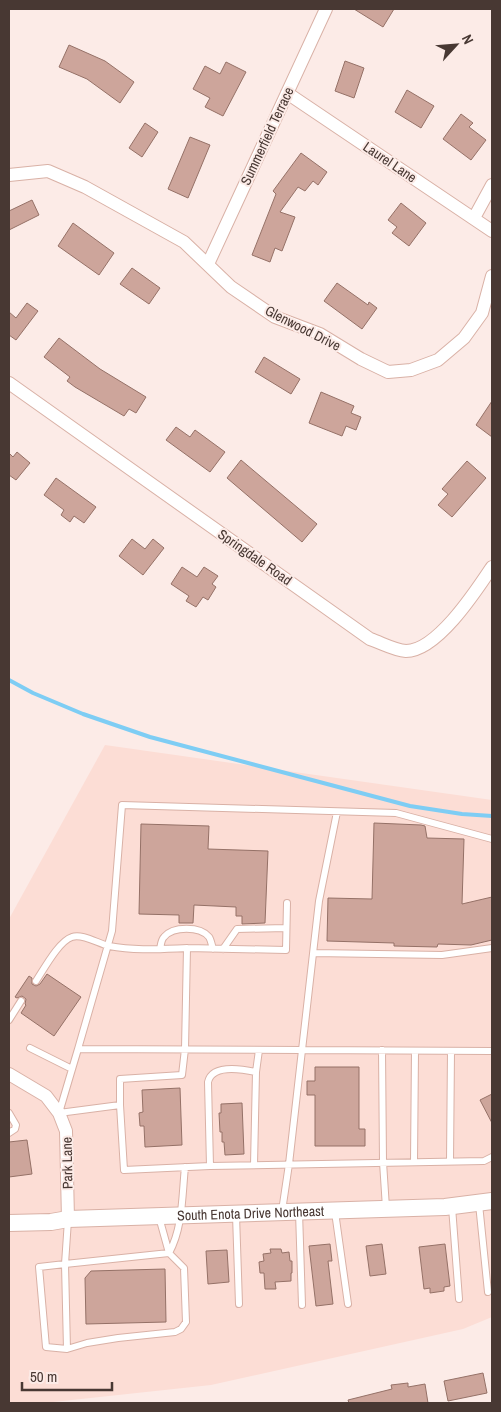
<svg xmlns="http://www.w3.org/2000/svg" width="501" height="1412" font-family="'Archivo Narrow',sans-serif">
<style>
.built{fill:#fcddd5}
.lines{fill:none;stroke-linecap:round;stroke-linejoin:round}
.stream{stroke:#7ecdf4;stroke-width:4}
.building{fill:#cda59b;stroke:#957167}
.service-casing{stroke:#d9b1a6;stroke-width:8}
.minor-casing{stroke:#d9b1a6;stroke-width:14}
.secondary-casing{stroke:#d9b1a6;stroke-width:18}
.service{stroke:#fff;stroke-width:6}
.minor{stroke:#fff;stroke-width:12}
.secondary{stroke:#fff;stroke-width:16}
.labels{text-anchor:middle;dominant-baseline:central;stroke-width:4;stroke-linejoin:round;paint-order:stroke}
.street-label{font-size:14px;fill:#483833;stroke:#fcebe7}
</style>
<rect width="100%" height="100%" fill="#fcebe7"/>
<path class="built" d="M105,745L492,800V1317L463,1329L211,1385L44,1403H9V919Z"/>
<g class="lines">
<path class="stream" d="M9,680L33,693L83,714L150,737L410,806L462,814L492,816"/>
</g>
<path class="building" d="M354,9H394L383,27Z
M69,45L105,61L134,82L120,103L87,79L59,67Z
M345,61L364,68L354,98L335,91Z
M226,62L246,72L223,116L205,107L210,98L193,89L205,66L220,74Z
M407,90L434,106L421,128L395,112Z
M461,114L473,123L469,127L486,140L471,160L443,139Z
M145,123L158,132L142,157L129,148Z
M190,137L210,145L188,198L168,189Z
M301,153L327,172L318,185L313,181L305,191L298,187L280,212L295,217L282,251L275,248L270,262L252,255L276,194L273,191Z
M32,200L39,215L9,230V211Z
M401,203L426,223L409,246L392,233L397,227L388,220Z
M73,223L114,253L99,275L58,246Z
M132,268L160,288L149,304L120,284Z
M337,283L368,305L369,302L377,308L362,329L324,301Z
M27,303L38,311L16,340L9,335V312L16,318Z
M59,338L100,369L146,397L136,413L129,409L124,416L75,387L67,381L70,377L44,357Z
M264,357L300,379L291,394L255,372Z
M321,392L354,406L351,413L361,417L356,430L346,426L342,436L309,423Z
M492,401V437L476,425Z
M176,427L190,437L195,430L225,452L210,472L166,440Z
M17,452L30,463L16,480L9,475V453L13,457Z
M241,460L317,524L302,542L227,478Z
M467,461L486,478L452,517L438,505L448,494L442,489Z
M56,478L96,507L84,523L74,516L70,522L61,515L64,510L44,495Z
M132,539L145,549L153,539L164,548L143,575L119,556Z
M182,567L197,577L204,567L218,576L212,584L216,587L208,600L203,597L196,607L186,601L189,596L171,584Z
M374,823L421,825L425,826L427,838L464,839L462,904L492,897V940L471,945L438,944L437,947L394,946V943L327,941L328,898L372,899Z
M141,824L209,826L208,849L268,851L265,923L242,924V916H236V907L194,905L193,923H179V915L139,914Z
M47,974L81,997L54,1036L21,1013L26,1005L25,1004L26,999L22,996L17,998L15,997L29,976L32,978V984L36,986L40,984Z
M315,1067H359V1129H365V1146H315V1095H307V1081H315Z
M180,1088L182,1145L145,1147L144,1126H140L139,1113L143,1112L142,1090Z
M492,1094V1123L480,1100Z
M242,1103L244,1154L225,1155L224,1142H222V1132H220L219,1113H221V1104Z
M27,1140L32,1174L9,1177V1142Z
M330,1244L332,1261H328L333,1304L316,1306L309,1246Z
M382,1244L386,1274L370,1276L366,1246Z
M445,1244L450,1286L444,1287V1291L430,1293V1288L424,1289L419,1247Z
M270,1249H281L282,1253L289,1252L290,1261H292V1273H291V1281L275,1282L276,1289H265L264,1273H260L259,1262L264,1261L263,1254L271,1253Z
M227,1250L229,1282L208,1284L206,1251Z
M165,1269L166,1322L86,1324L85,1278L91,1271Z
M483,1373L487,1393L448,1401L444,1381Z
M408,1383V1387L425,1384L428,1403H349L348,1400L392,1389L391,1385Z"/>
<g class="lines">
<g class="service-casing">
<path id="service" d="M287,903L286,950L187,948L185,1049L182,1075L120,1079V1105L124,1170L210,1166L484,1161L492,1157
M160,949C161,945 161,940 164,937C173,926 200,926 209,937C211,940 212,946 213,949
M223,949L237,929L286,928
M314,953L442,955L492,948
M36,981C44,969 59,941 72,937C82,933 99,944 109,946C135,951 161,949 187,948
M9,1020L21,1001
M30,1048L72,1069
M78,1049L112,931L122,805L396,813L492,839
M382,1050L383,1162L386,1208
M120,1105L59,1113L78,1049L492,1051
M9,1113L16,1125L15,1129L9,1133
M450,1161L451,1051
M414,1162L415,1051
M254,1165L256,1072L259,1050
M210,1166L208,1082C212,1064 242,1069 256,1072
M479,1204L488,1292
M452,1207L459,1299
M282,1211L289,1164L319,901L337,812
M299,1212L302,1305
M335,1212L348,1304
M236,1215L239,1304
M68,1220L65,1264L169,1253
M169,1253C183,1228 182,1195 185,1167
M67,1349L65,1264L39,1267L46,1347L67,1349L87,1343L118,1338L175,1332L181,1329L186,1322L184,1268L169,1253L159,1217"/>
</g>
<g class="minor-casing">
<path id="minor" d="M287,93L492,231
M9,175L48,171L85,187L184,242L231,287L275,317L320,334L361,359L388,372L411,370L438,360L464,338L482,313L492,276
M474,218L492,185
M208,264L326,9
M9,383L370,639C382,643 394,650 406,651C437,651 476,591 492,567
M9,1074L46,1096L59,1113L66,1131L68,1219"/>
</g>
<g class="secondary-casing">
<g id="secondary">
<path id="s1" d="M9,1223L51,1222L68,1219L445,1207L492,1201"/>
</g>
</g>
<use href="#service" class="service"/>
<use href="#minor" class="minor"/>
<use href="#secondary" class="secondary"/>
</g>
<g class="labels">
<g class="street-label">
<text transform="translate(267 136) rotate(-65)">Summerfield Terrace</text>
<text transform="translate(390 162) rotate(34)">Laurel Lane</text>
<text transform="translate(303 328) rotate(27)">Glenwood Drive</text>
<text transform="translate(255 557) rotate(35)">Springdale Road</text>
<text transform="translate(67 1163) rotate(-91)">Park Lane</text>
<text stroke="none"><textPath href="#s1" startOffset="242">South Enota Drive Northeast</textPath></text>
</g>
</g>
<rect width="501" height="1412" fill="none" stroke="#483833" stroke-width="20"/>
<g transform="translate(456 45) rotate(64)" stroke="#fcebe7" stroke-width="4" paint-order="stroke">
<path d="M0-4L9 19L0 12L-9 19Z" fill="#483833"/>
<text y="-8" font-size="14" font-weight="bold" text-anchor="middle" fill="#483833">N</text>
</g>
<path d="M22 1382v8h90v-8" fill="none" stroke="#483833" stroke-width="2.5"/>
<text x="30" y="1382" font-size="15" fill="#483833" stroke="#fcebe7" stroke-width="4" paint-order="stroke">50 m</text>
</svg>
